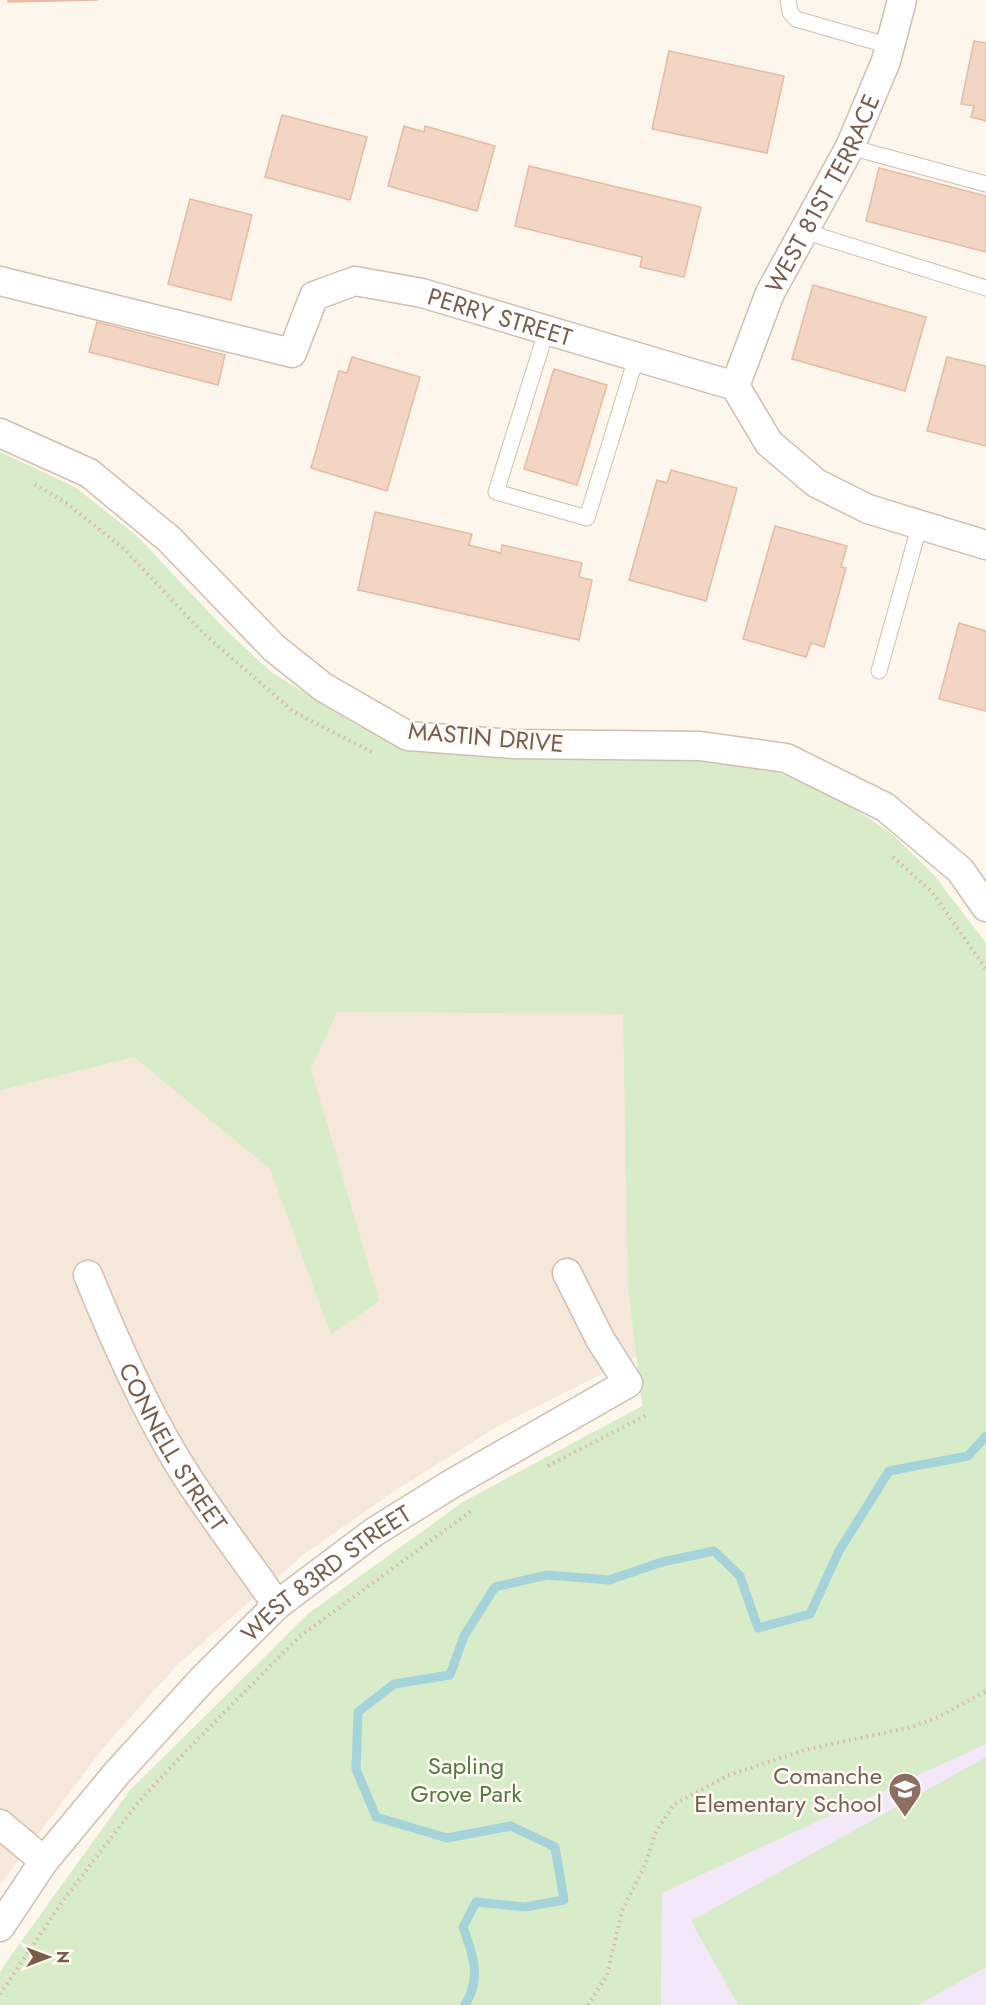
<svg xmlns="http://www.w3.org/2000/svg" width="986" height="2005" font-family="Jost,sans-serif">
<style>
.residential{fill:#f5e8da}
.education{fill:#f3e8fa}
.green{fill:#d8ecc9}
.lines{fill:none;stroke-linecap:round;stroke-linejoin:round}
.stream{stroke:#a5d3da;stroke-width:9}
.building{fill:#f3d5c3;stroke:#e6bba3;stroke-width:1.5}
.service-casing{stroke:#d1beb0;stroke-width:17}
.minor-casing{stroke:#d1beb0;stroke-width:31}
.path{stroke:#d9b8a5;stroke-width:4;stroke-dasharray:1.5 4.5;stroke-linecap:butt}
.service{stroke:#fff;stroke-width:15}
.minor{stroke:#fff;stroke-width:28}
.labels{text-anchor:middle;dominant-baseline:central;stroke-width:5;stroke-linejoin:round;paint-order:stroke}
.street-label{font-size:24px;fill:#7a5c4d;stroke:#fffaf3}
.park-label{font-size:24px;fill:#537a41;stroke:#fffaf3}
.education-label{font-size:24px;fill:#785e54;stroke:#fffaf3;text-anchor:end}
</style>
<rect width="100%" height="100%" fill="#fdf6ec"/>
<path class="residential" d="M0,1009L624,1014L628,1290L636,1357L500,1425L397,1489L303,1555L177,1665L104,1747L0,1885Z"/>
<path class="education" d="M986,1744V2005H661L662,1893Z"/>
<path class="green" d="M0,452L75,487L137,536L225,629L271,672L357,725L415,752L515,759L700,761L777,772L840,799L892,834L934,875L986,943V1744L662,1893L661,2005H0V1973L5,1964L130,1790L309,1613L463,1502L642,1406L628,1290L623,1014L337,1012L311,1069L379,1301L331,1335L270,1169L134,1057L0,1090Z
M986,1757V1967L918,2005H738L691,1921Z"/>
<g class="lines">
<path class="stream" d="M465,2005C482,1978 473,1955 463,1927L476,1902L525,1907L564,1900L555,1847L511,1826L447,1838L376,1817L356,1769L358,1712L394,1684L450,1675L464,1636L495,1587L547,1575L609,1580L662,1562L714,1551L740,1576L758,1628L810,1614L839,1551L889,1471L968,1456L986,1436"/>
</g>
<path class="building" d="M8,0H98L8,2Z
M974,41L986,43V121L971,117L974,106L961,104Z
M669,51L784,76L767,153L652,129Z
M282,115L367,137L350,200L265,177Z
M404,126L424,132L425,126L495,146L477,211L388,186Z
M529,166L701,207L684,277L640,267L642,257L515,226Z
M879,168L986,196V252L866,221Z
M190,199L252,215L231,300L168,284Z
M813,285L926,317L905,391L792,359Z
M97,322L225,355L218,385L89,352Z
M352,357L420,377L387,491L311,468L339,371L347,373Z
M947,357L986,366V446L927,431Z
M554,369L607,385L577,485L524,469Z
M671,470L737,488L706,601L629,580L657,480L667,483Z
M375,512L472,534L469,545L501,553L502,545L582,563L579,577L592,580L579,640L358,590Z
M775,526L847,546L841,567L846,568L824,647L811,643L806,657L743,639Z
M959,623L986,631V711L939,699Z"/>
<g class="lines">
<g class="service-casing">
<path id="service" d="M788,0L790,12L796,19L890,46
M850,147L986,184
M803,231L986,288
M547,329L496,492L587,518L637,355
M879,671L920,524"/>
</g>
<g class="minor-casing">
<g id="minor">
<path id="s1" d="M0,281L292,353L314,296L355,281L422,293L735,386L769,443L816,483L868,509L986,545"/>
<path id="s2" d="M735,386L770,293L850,147L886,61L902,0"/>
<path d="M0,433L89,473L169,539L274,648L323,687L408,736L513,744L700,746L786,758L885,807L960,870L986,907"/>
<path id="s3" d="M88,1275C112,1334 141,1400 173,1454C204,1507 243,1555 277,1605"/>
<path d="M0,1824L44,1861"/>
<path id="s4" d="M0,1927L44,1861L117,1773L201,1681L277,1605L374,1532L453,1483L628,1383L600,1339L567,1273"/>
</g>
</g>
<path class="path" d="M35,484L66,503L124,549L204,634L294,712L372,752
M893,857L932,892L986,969
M548,1466L649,1414
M0,1994L62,1902L140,1800L189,1748L299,1637L474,1509
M588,2005L607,1975L622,1911L645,1865L655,1834L673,1805L729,1775L808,1749L912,1727L938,1717L986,1691"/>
<use href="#service" class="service"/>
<use href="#minor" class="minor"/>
</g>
<defs>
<g id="school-pin" transform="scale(1.725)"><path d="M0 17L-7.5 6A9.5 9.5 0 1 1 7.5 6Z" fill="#8d6e63" stroke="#fffaf3"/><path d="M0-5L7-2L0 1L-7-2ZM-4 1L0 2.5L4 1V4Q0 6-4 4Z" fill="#fff"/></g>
</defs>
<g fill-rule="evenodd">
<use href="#school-pin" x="905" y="1789"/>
</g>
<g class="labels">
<g class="street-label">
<text stroke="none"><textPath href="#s2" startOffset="212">WEST 81ST TERRACE</textPath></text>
<text stroke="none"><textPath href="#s1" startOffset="555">PERRY STREET</textPath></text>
<text transform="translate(486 737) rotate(5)">MASTIN DRIVE</text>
<text stroke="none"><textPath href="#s3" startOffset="192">CONNELL STREET</textPath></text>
<text stroke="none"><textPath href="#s4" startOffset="484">WEST 83RD STREET</textPath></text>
</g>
<g class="park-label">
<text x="466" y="1765">Sapling<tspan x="466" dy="28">Grove Park</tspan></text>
</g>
<g class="education-label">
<text x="882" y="1775">Comanche<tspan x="882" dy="28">Elementary School</tspan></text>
</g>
</g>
<g transform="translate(48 1957) rotate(90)" stroke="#fffaf3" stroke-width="4.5" paint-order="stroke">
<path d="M0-4.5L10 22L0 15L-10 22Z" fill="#7a5c4d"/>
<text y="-9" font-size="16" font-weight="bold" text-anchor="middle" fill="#7a5c4d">N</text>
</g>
</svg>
